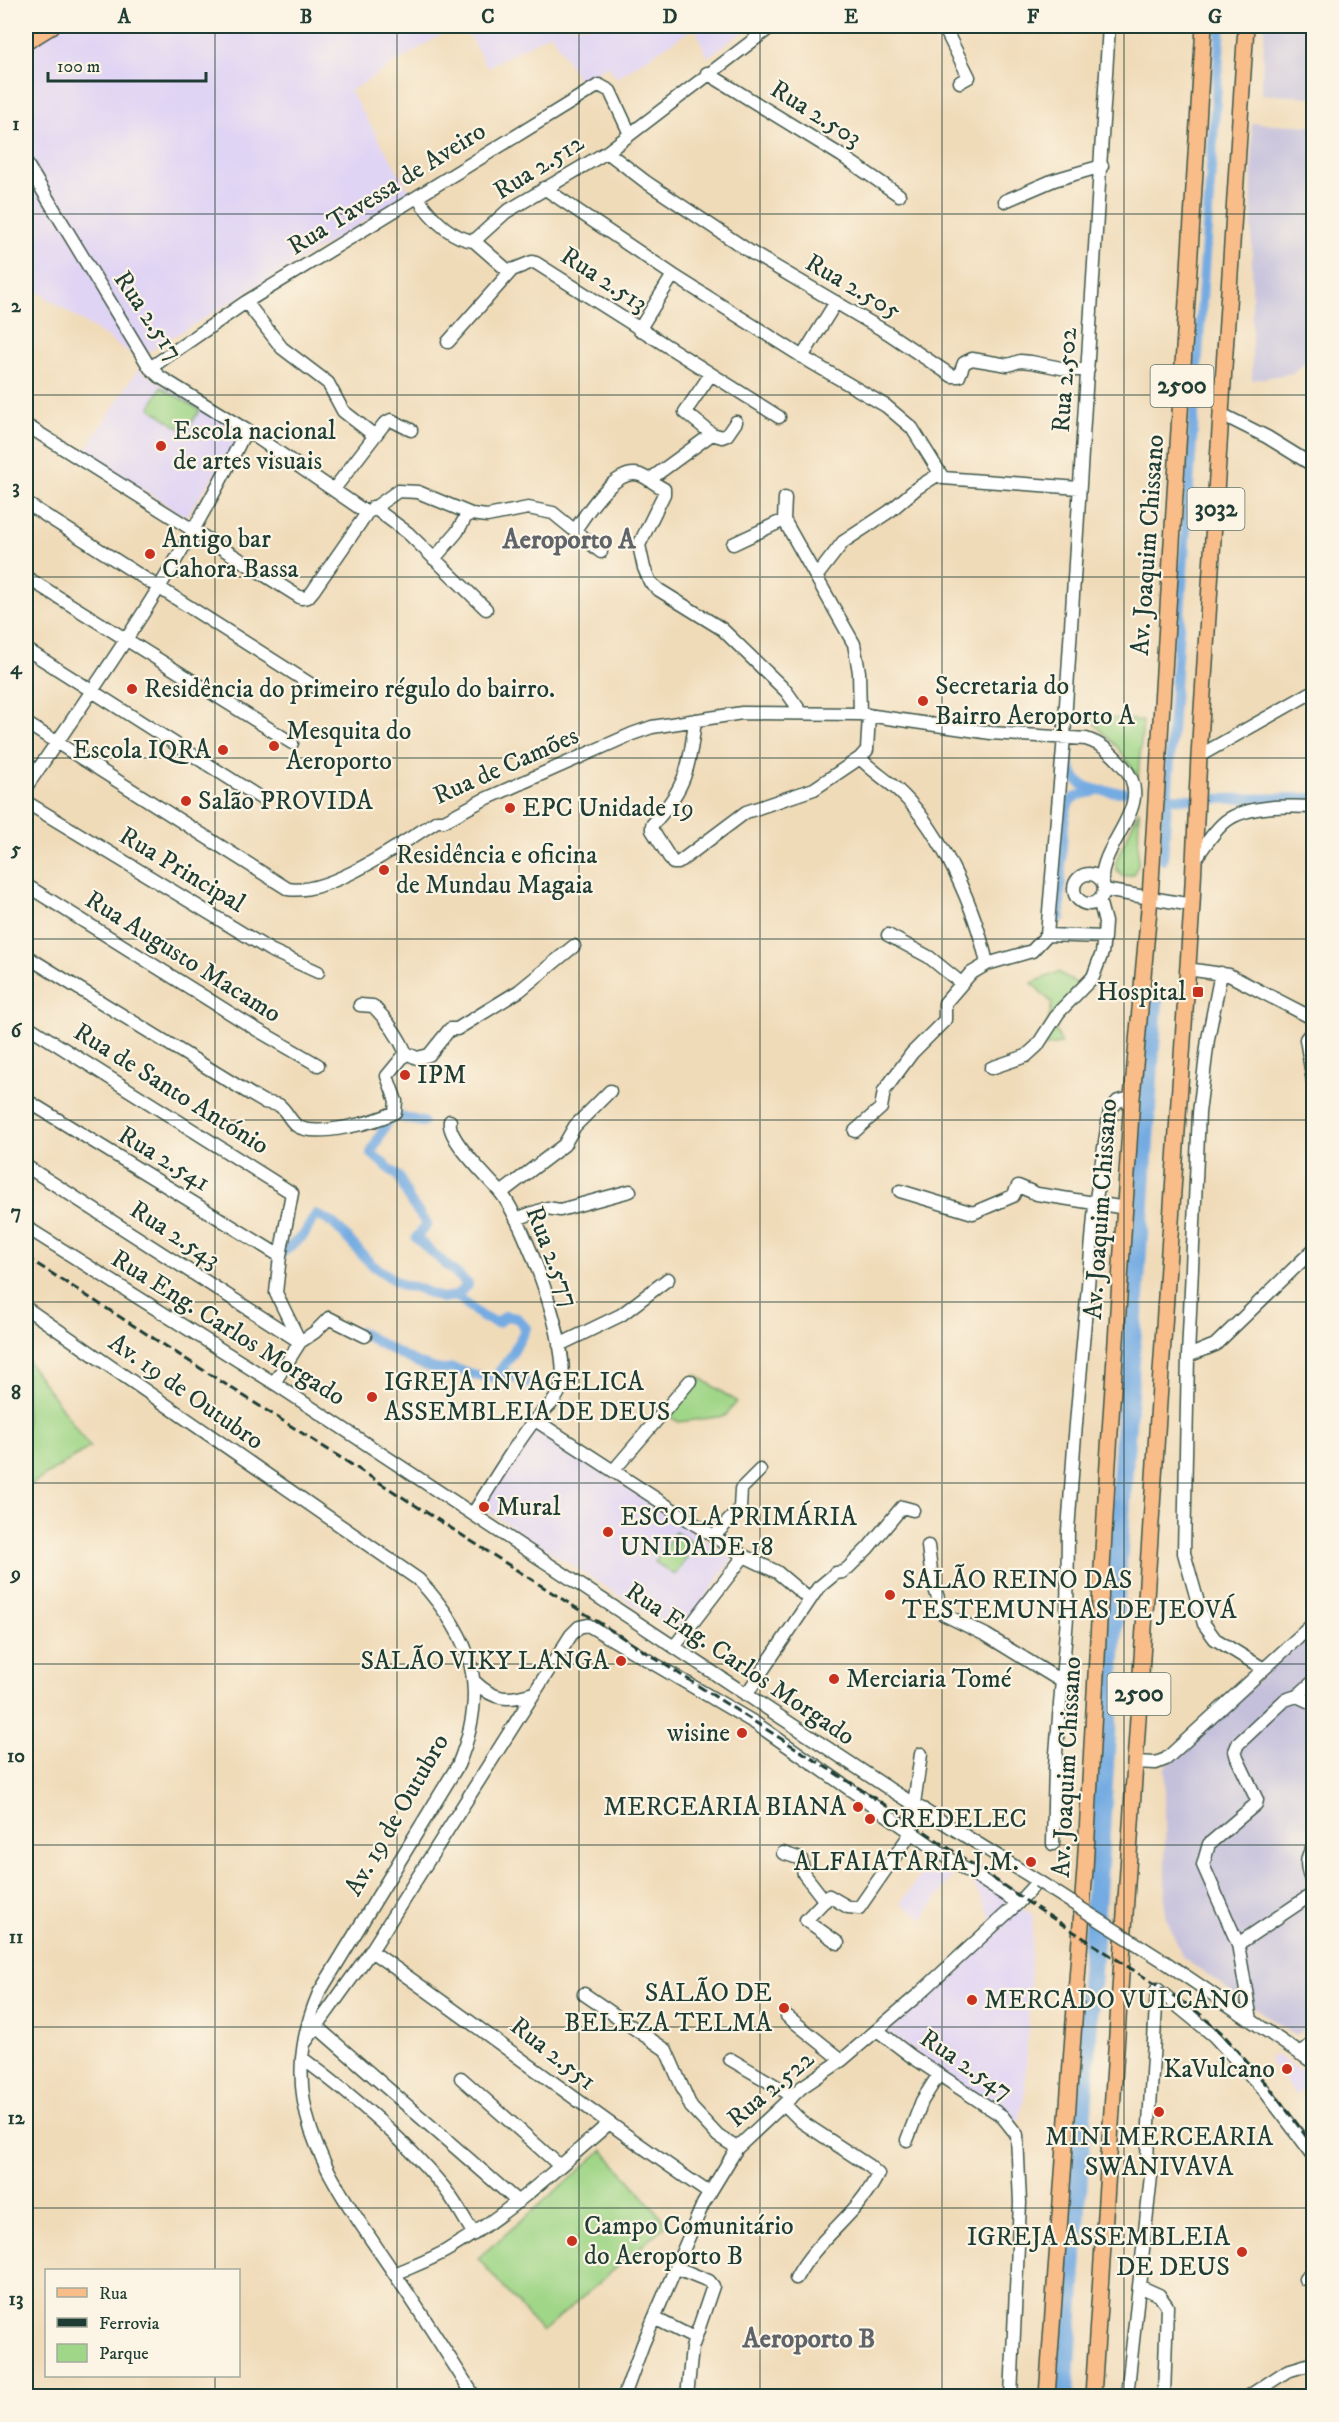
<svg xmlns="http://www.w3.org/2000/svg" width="1339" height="2422" font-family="'IM FELL DW Pica',serif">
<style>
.built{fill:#e0d4f4}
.industrial{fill:#c4c0db}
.green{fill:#a0d688;stroke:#608a5e;stroke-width:1.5}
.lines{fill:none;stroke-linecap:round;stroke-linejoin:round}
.canal{stroke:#73abe2;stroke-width:10}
.river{stroke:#73abe2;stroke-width:20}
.minor-casing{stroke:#3e5548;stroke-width:15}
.major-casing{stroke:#3e5548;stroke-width:18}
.minor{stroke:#fff;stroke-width:12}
.major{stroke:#f8bd89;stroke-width:15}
.rail{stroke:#1f3d34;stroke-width:3;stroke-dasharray:9 4.5;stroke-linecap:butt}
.minor-bridge-casing{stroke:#3e5548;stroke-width:15;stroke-linecap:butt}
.minor-bridge{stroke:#fff;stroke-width:12}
.grid{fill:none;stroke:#1f3d34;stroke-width:1.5;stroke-opacity:0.55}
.poi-dot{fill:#c8321e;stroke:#fcf5e5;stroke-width:2}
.labels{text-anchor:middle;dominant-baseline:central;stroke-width:4.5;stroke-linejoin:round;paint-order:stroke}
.shield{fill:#fcf5e5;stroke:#617469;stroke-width:1.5}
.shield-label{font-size:24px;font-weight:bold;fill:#1f3d34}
.street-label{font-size:26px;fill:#1f3d34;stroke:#fcf5e5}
.poi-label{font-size:26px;fill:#1f3d34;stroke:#fcf5e5;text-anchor:start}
.neighbourhood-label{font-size:27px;font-weight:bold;fill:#5f646b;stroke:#fcf5e5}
.neatline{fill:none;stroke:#1f3d34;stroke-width:2}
.grid-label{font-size:20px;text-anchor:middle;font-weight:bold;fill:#1f3d34}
</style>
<rect width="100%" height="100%" fill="#fcf5e5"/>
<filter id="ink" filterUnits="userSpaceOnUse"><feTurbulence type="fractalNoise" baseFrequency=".0167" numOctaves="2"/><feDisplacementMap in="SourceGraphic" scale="12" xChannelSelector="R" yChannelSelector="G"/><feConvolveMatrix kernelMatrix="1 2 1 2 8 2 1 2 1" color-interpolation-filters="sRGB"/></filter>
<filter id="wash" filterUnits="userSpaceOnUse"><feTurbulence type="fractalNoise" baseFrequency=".008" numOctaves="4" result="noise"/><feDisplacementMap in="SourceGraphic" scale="24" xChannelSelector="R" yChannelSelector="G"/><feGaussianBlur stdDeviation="1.35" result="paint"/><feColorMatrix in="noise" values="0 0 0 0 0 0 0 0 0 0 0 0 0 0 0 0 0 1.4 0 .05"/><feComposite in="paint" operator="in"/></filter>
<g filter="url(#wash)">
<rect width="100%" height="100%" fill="#f0dbb9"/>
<path class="built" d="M26,26H455L350,91L411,193L138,358L26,284Z
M464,26H752L707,57L695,27L616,78L608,65L580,82L551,33L487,67Z
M138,369L223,421L233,429L238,440L187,515H182L85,451Z
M531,1425L733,1558L679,1634L481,1507Z
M942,1859L957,1869L923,1919L901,1903L922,1872L930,1877Z
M968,1874L1033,1915L1025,2093L1019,2122L994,2109L881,2028L995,1925Z
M1274,2054L1313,2078L1296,2096L1269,2060Z"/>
<path class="industrial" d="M1265,26H1313V97L1261,94Z
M1252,123L1314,126L1313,355L1293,373L1252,380Z
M1313,1629L1314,2021L1295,2036L1183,1958L1165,1915V1767Z"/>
<path class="green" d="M161,387L200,410L186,432L150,408Z
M1087,716L1143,721L1138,777L1118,748Z
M1139,810L1138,865L1133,875L1123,876L1116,869V861Z
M1058,972L1082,987L1054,1026L1062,1044L1035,1047L1048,1023L1052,1003L1032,983Z
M26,1359L90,1447L26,1488Z
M696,1375L737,1402L725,1416L679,1422L663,1413Z
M675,1532L695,1545L675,1575L655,1562Z
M603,2150L667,2224L542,2332L478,2258Z"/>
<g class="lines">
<path class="canal" d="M1068,741C1066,787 1085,791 1125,792
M1168,798L1190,799
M1208,799L1314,798
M1163,860L1221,26
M1060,918C1060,898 1060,811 1071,800C1077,795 1086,793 1093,792
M423,1122L396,1116L388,1120L371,1153L399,1177L410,1201L427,1224L416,1238L468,1284L456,1296
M277,1257L303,1236L316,1214L334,1224L372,1265L403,1286L415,1287L441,1298L457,1296L482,1317L497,1323L506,1316L517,1318L526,1328L511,1356L495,1377
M360,1332C380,1343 435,1378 452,1368L487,1378L509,1375L530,1384"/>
<path class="river" d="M1064,2396L1153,1000"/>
</g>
</g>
<g filter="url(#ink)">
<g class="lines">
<g class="minor-casing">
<path id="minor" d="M953,26L946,31L969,77L960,82
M707,73L842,156L899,195
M607,152L646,182L752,253L888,333L952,376H959L964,363L972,359L1008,365L1020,361L1031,362L1071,370H1088
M26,163L150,368L160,377L246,430L367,513
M544,188L673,275L809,361L886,406L912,428L943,478L1079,488
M417,197C430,216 449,238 474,241
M1005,201L1054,180L1102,166
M474,241L506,212L607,152L772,26
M474,241L506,269L512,270L532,262L536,263L779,417
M246,302L282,348L328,383L343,411L375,436
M639,330L673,275
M448,342L512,270
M802,357L836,302
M150,368L246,302L599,85L610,91L630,134
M711,374L685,412L712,434L722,437L727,435L736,422
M1223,415L1267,437L1314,466
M26,425L301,598L308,597L313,591L367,513L398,491L418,492L471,514L487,516L528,508L553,513L601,552
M649,480L712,434
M334,489L384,424L391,420L411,430
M785,498L784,520L854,644L859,672L860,714
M26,503L315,687
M373,507L408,533L486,609
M575,530C587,513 615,467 640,475C648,478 656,485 664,489V494L639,545L644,568L650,582L659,590L722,629L786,691L801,712
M733,544L784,520
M434,559L457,532L468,513
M26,577L292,743
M816,577L843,542L890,511L917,488L939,474
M26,649L262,799
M695,720C690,768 685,789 652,825V830L673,863H678L746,812L814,789L860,758L867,750L869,715
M26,723L288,889C329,896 402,843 437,821H444L483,800L632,734L652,727L742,713L860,714L991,733L1086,739C1102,744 1112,753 1123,766C1158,805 1100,841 1102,882
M1199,756L1314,691
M860,758C873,772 889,781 902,794C942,833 976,910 987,964
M26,787C106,672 185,557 246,430
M26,802L270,950L318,972
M1193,862C1203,849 1213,831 1226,821C1247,805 1288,806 1314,807
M1074 889a15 15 0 1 1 30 0a15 15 0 1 1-30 0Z
M26,885L254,1028L318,1065
M1104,890L1192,905
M888,935L929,957L961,983
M1047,935L1104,937L1105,922L1099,900
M26,956L252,1095L264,1102L279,1105C287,1111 289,1120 297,1126C316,1138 376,1122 395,1112L396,1101L387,1076L406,1053L417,1058L429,1055L450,1029H457L519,991L574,946
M1187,969L1229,975L1314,1019
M1221,973L1208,1039L1199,1113L1188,1356L1184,1553L1204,1624L1215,1639L1264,1669
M360,1005L373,1006C387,1020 398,1035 406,1053
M26,1025L292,1193L280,1256L276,1293L300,1342
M1314,1029L1306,1039L1314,1087
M991,1068L1026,1056L1037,1046L1059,1012L1093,977L1102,953L1104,937
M26,1100L280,1256
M450,1121C446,1139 490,1179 501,1193C525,1224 572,1349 561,1387C556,1403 543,1410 533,1422C511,1451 492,1483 473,1514
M855,1131L881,1108L884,1091L912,1053L945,1020V1003L970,974L987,964L1032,951L1047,935L1064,737L1109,26
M26,1166L300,1342
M900,1191L973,1213L1013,1196L1018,1186L1037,1194L1126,1208
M501,1193L564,1145L575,1126L610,1091
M516,1219L547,1208L560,1210L630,1191
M26,1227L274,1383L888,1788L1038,1881
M26,1308L419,1580C473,1639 490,1688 458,1765L319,1993C270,2108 333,2182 394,2273C422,2314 448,2355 474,2396
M559,1345L621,1315L668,1279
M1188,1356L1215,1345L1314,1249
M274,1383L300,1342L315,1332L329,1318L365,1336
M535,1420L744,1556L777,1572L809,1599
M614,1470L690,1381
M714,1536L740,1509L741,1489L760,1470
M928,1546L932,1579L943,1614L986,1635L1061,1681
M674,1647L744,1556
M475,1682C495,1701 508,1701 534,1693
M746,1695L818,1588L836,1573L843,1572L848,1568L868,1548L902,1507L913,1510
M1297,1696L1314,1704
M1134,1762L1156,1763L1166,1759L1314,1623
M914,1804L921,1754
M1053,1844L1055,1766L1067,1618L1068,1531L1074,1447L1095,1205L1110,1110L1118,1101L1132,1098
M1314,1846C1303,1859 1307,1872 1314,1887
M783,1853L801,1859L804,1874L825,1901
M838,1943L806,1920L829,1896L848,1907L859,1908L911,1833L923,1809
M1238,1944L1314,1893
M371,1951C484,2030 594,2115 709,2193
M1165,1962L1314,2063
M584,1994L666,2050L691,2107L718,2136L737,2148
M787,2016L842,2060
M1251,2020L1238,1944L1203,1865L1209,1844L1256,1804L1257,1800L1237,1758L1235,1751L1238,1744L1285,1700L1297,1696L1314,1681
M317,2027L518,2202
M877,2030L911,2056L1002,2116L1017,2135L1020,2203L1011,2396
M304,2044L371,1951L571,1635L579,1627L588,1625L755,1723L957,1864L1018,1903
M1300,2054L1314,2042
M302,2058C352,2095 401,2136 441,2184C454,2199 463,2217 474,2234
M730,2059L793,2096
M461,2078L560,2166
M784,2104L802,2122L869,2166L878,2174C860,2213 817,2238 796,2278
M907,2140L922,2101L939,2074
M677,2268L709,2281L713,2286L692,2348L687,2396
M395,2274C413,2266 433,2259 449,2249C507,2215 557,2169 607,2125
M1305,2279L1314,2272
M1139,2286L1159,2295L1167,2306L1164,2396
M654,2318L694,2338
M624,2396L643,2344L703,2204L737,2148L802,2087L842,2060L919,1994L1018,1903L1038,1881
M1127,2396L1151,2176L1147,2158L1157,1989L1213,2035L1264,2090L1314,2156
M1249,2396L1287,2371L1314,2363"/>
</g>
<g class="major-casing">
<path id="major" d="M26,42L52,26
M1047,2396L1085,1869L1108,1463L1132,1098L1150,898L1204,26
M1093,2396L1192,905L1199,756L1246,26"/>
</g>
<use href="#minor" class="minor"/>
<use href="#major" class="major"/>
<path class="rail" d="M26,1257L896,1812L1029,1903L1194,2009L1223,2034L1277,2097L1314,2147"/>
<g class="minor-bridge-casing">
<path id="minor-bridge" d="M1038,1881L1165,1962"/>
</g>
<use href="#minor-bridge" class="minor-bridge"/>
</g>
</g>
<path class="grid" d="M215,26V2270M397,26V2396M579,26V2396M760,26V2396M942,26V2396M1124,26V2396M26,214H1314M26,395H1314M26,577H1314M26,758H1314M26,939H1314M26,1120H1314M26,1302H1314M26,1483H1314M26,1664H1314M26,1845H1314M26,2027H1314M26,2208H1314M215,2376V2396"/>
<g class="poi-dot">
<circle cx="161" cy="446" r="6"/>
<circle cx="150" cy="554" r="6"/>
<circle cx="132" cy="689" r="6"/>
<circle cx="923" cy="701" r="6"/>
<circle cx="274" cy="746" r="6"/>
<circle cx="223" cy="750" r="6"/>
<circle cx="186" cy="801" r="6"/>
<circle cx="510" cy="808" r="6"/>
<circle cx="384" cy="870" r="6"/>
<rect x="1192" y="986" width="12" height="12" rx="3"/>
<circle cx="405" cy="1075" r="6"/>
<circle cx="372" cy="1397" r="6"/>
<circle cx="484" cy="1507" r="6"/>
<circle cx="608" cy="1532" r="6"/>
<circle cx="890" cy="1595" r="6"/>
<circle cx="621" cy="1661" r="6"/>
<circle cx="834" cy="1679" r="6"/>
<circle cx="742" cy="1733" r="6"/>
<circle cx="858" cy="1807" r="6"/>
<circle cx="870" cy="1819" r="6"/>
<circle cx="1031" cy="1862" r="6"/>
<circle cx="972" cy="2000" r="6"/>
<circle cx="784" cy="2008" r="6"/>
<circle cx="1287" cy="2069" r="6"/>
<circle cx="1159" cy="2112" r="6"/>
<circle cx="572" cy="2241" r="6"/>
<circle cx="1242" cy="2252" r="6"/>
</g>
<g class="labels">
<g class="shield">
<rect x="1150.5" y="365" width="63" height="42" rx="4.5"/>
<rect x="1187.5" y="488" width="57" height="42" rx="4.5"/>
<rect x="1107.5" y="1673" width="63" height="42" rx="4.5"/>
</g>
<g class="shield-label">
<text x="1182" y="386">2500</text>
<text x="1216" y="509">3032</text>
<text x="1139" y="1694">2500</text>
</g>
<g class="street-label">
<text transform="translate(816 114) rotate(32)">Rua 2.503</text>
<text transform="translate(539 167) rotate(-32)">Rua 2.512</text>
<text transform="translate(387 189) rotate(-32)">Rua Tavessa de Aveiro</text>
<text transform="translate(604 280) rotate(33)">Rua 2.513</text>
<text transform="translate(853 287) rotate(30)">Rua 2.505</text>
<text transform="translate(148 316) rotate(56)">Rua 2.517</text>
<text transform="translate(1065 380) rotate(-86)">Rua 2.502</text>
<text transform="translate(1148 545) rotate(-86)">Av. Joaquim Chissano</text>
<text transform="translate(506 766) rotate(-24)">Rua de Camões</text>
<text transform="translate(182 870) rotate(31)">Rua Principal</text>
<text transform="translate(183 957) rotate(32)">Rua Augusto Macamo</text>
<text transform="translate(171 1089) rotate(32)">Rua de Santo António</text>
<text transform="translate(164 1159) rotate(31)">Rua 2.541</text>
<text transform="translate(1101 1209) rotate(-86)">Av. Joaquim Chissano</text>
<text transform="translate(175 1235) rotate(33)">Rua 2.543</text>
<text transform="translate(552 1257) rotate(69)">Rua 2.577</text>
<text transform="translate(228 1328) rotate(32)">Rua Eng. Carlos Morgado</text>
<text transform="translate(186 1392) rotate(35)">Av. 19 de Outubro</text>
<text transform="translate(740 1664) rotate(34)">Rua Eng. Carlos Morgado</text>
<text transform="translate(1067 1767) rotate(-87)">Av. Joaquim Chissano</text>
<text transform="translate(397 1815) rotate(-60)">Av. 19 de Outubro</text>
<text transform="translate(553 2054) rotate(38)">Rua 2.551</text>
<text transform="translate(966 2065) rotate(34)">Rua 2.547</text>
<text transform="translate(771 2089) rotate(-40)">Rua 2.522</text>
</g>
<g class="poi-label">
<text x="173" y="431">Escola nacional<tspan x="173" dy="30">de artes visuais</tspan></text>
<text x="162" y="539">Antigo bar<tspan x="162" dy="30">Cahora Bassa</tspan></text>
<text x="935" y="686">Secretaria do<tspan x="935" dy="30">Bairro Aeroporto A</tspan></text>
<text x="144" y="689">Residência do primeiro régulo do bairro.</text>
<text x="286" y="731">Mesquita do<tspan x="286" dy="30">Aeroporto</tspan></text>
<text x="211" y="750" text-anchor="end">Escola IQRA</text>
<text x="198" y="801">Salão PROVIDA</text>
<text x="522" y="808">EPC Unidade 19</text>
<text x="396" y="855">Residência e oficina<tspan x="396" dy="30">de Mundau Magaia</tspan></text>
<text x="1186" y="992" text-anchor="end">Hospital</text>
<text x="417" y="1075">IPM</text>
<text x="384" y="1382">IGREJA INVAGELICA<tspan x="384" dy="30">ASSEMBLEIA DE DEUS</tspan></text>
<text x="496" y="1507">Mural</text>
<text x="620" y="1517">ESCOLA PRIMÁRIA<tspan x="620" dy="30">UNIDADE 18</tspan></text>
<text x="902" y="1580">SALÃO REINO DAS<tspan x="902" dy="30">TESTEMUNHAS DE JEOVÁ</tspan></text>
<text x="609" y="1661" text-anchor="end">SALÃO VIKY LANGA</text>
<text x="846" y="1679">Merciaria Tomé</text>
<text x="730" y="1733" text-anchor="end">wisine</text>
<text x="846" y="1807" text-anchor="end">MERCEARIA BIANA</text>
<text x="882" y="1819">CREDELEC</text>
<text x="1019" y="1862" text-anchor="end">ALFAIATARIA J.M.</text>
<text x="772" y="1993" text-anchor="end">SALÃO DE<tspan x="772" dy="30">BELEZA TELMA</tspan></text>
<text x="984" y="2000">MERCADO VULCANO</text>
<text x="1275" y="2069" text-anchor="end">KaVulcano</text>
<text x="1159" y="2137" text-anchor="middle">MINI MERCEARIA<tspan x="1159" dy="30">SWANIVAVA</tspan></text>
<text x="584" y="2226">Campo Comunitário<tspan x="584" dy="30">do Aeroporto B</tspan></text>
<text x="1230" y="2237" text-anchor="end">IGREJA ASSEMBLEIA<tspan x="1230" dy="30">DE DEUS</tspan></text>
</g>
<g class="neighbourhood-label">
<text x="569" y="540">Aeroporto A</text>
<text x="809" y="2339">Aeroporto B</text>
</g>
</g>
<rect width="1339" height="2422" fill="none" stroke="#fcf5e5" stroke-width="66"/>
<rect x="45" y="2269" width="195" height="108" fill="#fcf5e5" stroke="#a4ab9e" stroke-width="1.5"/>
<rect x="57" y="2288" width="30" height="9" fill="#f8bd89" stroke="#a4ab9e" stroke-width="1.5"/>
<text x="99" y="2299" font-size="18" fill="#1f3d34">Rua</text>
<rect x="57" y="2318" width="30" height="9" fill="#1f3d34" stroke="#a4ab9e" stroke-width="1.5"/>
<text x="99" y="2329" font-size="18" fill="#1f3d34">Ferrovia</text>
<rect x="57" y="2344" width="30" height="18" fill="#a0d688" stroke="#a4ab9e" stroke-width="1.5"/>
<text x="99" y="2359" font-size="18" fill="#1f3d34">Parque</text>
<path d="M48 72v9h158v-9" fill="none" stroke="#1f3d34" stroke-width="3"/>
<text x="57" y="72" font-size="18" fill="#1f3d34" stroke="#fcf5e5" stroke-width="4.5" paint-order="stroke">100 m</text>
<rect x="33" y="33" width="1273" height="2356" class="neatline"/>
<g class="grid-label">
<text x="124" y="23">A</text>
<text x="306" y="23">B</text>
<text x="488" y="23">C</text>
<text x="670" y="23">D</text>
<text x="851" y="23">E</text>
<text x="1033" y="23">F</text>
<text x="1215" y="23">G</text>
<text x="16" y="130">1</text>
<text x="16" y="312">2</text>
<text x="16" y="493">3</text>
<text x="16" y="674">4</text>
<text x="16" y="855">5</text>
<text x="16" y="1037">6</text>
<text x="16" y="1218">7</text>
<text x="16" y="1399">8</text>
<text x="16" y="1580">9</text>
<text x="16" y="1762">10</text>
<text x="16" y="1943">11</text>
<text x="16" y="2124">12</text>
<text x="16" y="2305">13</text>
</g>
</svg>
